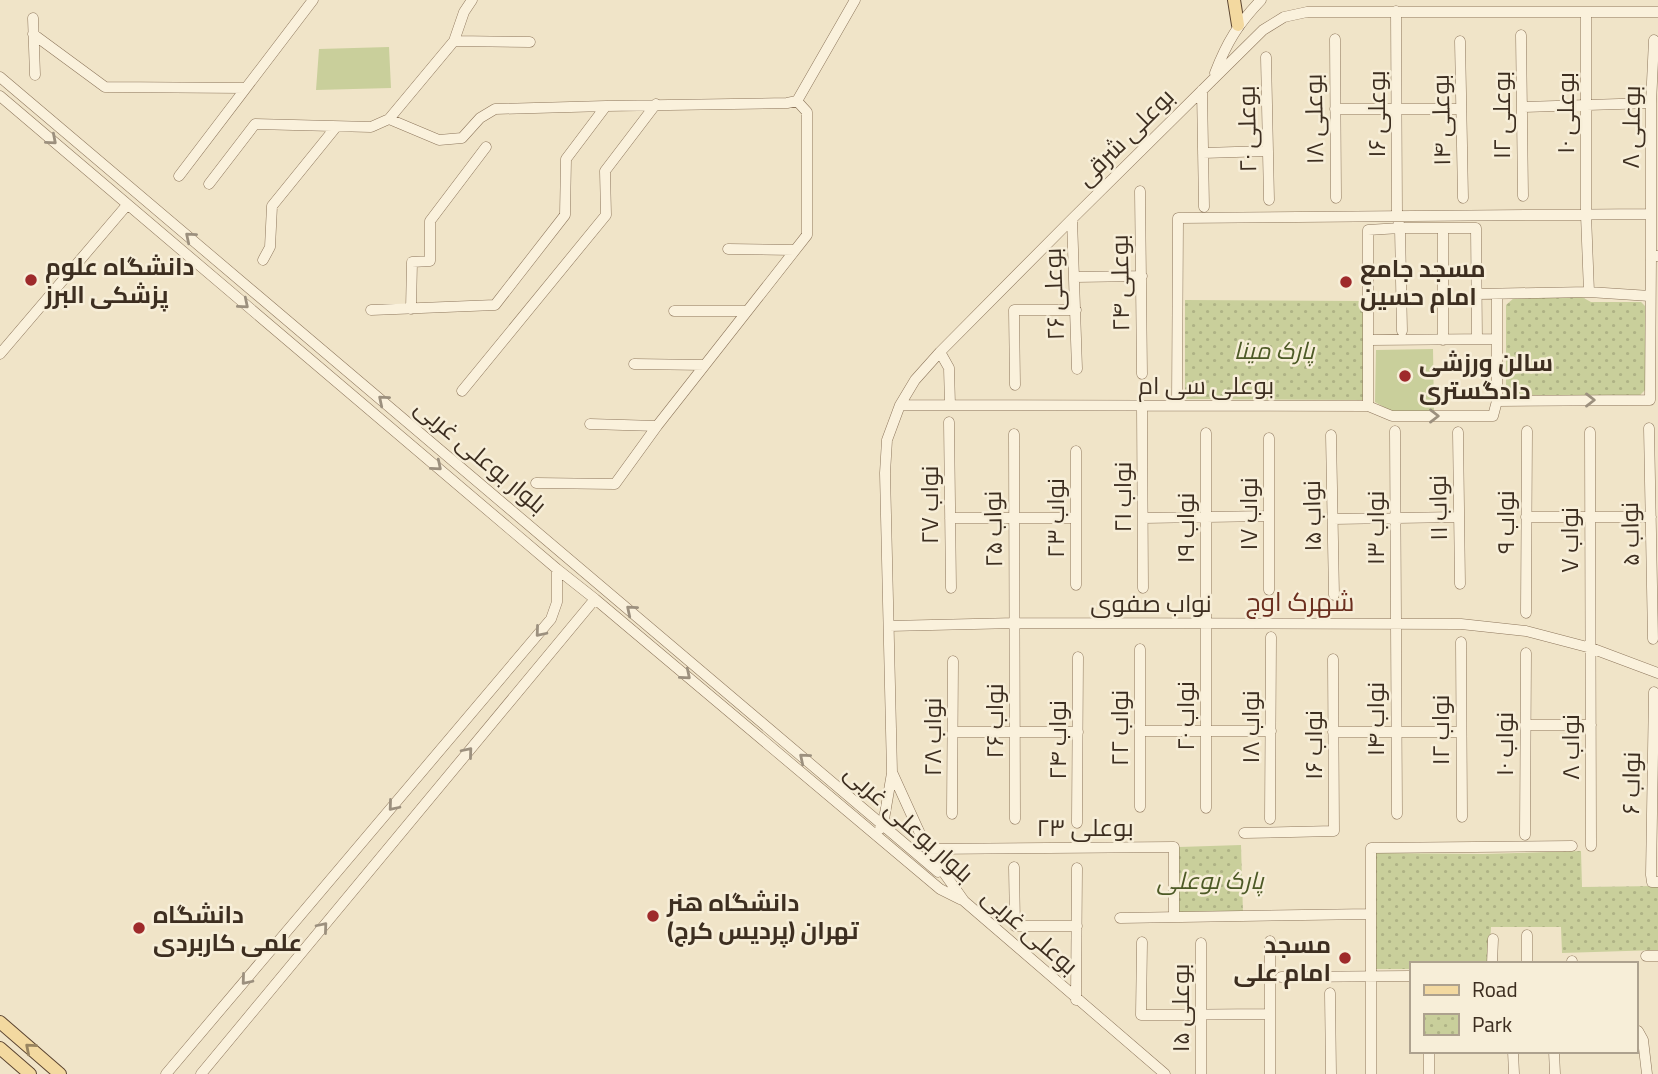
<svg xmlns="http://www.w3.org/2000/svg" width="1658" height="1074" font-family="Georgia,Cairo,serif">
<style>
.park{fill:url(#park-dots)}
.pitch{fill:#c9cf9b}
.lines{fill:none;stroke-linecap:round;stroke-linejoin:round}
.minor-casing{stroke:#8d765c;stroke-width:11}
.major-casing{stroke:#5b4430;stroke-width:14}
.minor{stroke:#faf1dc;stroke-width:10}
.major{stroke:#f3d9a0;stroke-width:12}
.oneway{stroke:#9c907e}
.oneway2{stroke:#988460}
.poi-dot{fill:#9e2a2b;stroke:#f7eed8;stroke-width:2.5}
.labels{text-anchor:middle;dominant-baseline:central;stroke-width:5;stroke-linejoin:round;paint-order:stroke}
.street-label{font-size:24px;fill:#3d2e20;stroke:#f7eed8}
.poi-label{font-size:24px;font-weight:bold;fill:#3d2e20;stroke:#f7eed8;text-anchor:start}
.park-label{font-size:24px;font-style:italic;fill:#4d5a26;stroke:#f7eed8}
.neighbourhood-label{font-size:26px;fill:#6b2e1e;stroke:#f7eed8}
</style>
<defs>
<pattern id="park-dots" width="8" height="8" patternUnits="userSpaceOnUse" patternTransform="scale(1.75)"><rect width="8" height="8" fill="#c9cf9b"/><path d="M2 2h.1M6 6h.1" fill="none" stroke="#aeb285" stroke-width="1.8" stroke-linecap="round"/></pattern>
</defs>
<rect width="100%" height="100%" fill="#f0e4c8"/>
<path class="park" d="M1578,295L1591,302H1641L1645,306L1647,388L1640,395H1512L1506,387V305L1515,297Z
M1185,300L1363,301V400L1185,399Z
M1241,845L1243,914H1179V847Z
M1581,851L1582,887L1658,886V950L1562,953L1561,927H1491L1489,964H1411V969H1375L1376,853L1483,854Z"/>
<path class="pitch" d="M389,47L391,88L316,90L319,49Z
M1433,349L1434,412L1391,411L1375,402L1376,350Z"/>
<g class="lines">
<g class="minor-casing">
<path id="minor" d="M1396,11L1397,216L1400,228H1476L1477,339
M1586,12V215L1589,292
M33,18L35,75
M33,34L105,87L246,88
M1521,35L1523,196
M1335,39L1336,198
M454,41L530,42
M1460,41L1463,198
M1266,57L1269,200
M1215,73C1227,42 1238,24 1261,0
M0,77L938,872
M1202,90L1204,207
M0,96L557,569L595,599L940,889L960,899
M1523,107L1651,103
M1335,109H1461
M389,119L439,140L462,138L480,118L495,109L606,106
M1203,153L1268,151
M179,176L313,0
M209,184L255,124L371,127L389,119L454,41L464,12L472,0
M1140,191L1142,374
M1072,219L1077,369
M1443,228V340
M728,249L794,250
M1651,256V103L1654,40
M263,260L270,247L272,206L336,127
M1075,277L1142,276
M1477,294L1589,292L1650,296
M411,309L412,262L430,261V221L486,147
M371,310L495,305L565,215L566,159L606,106L787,103L797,101L855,0
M674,311H747
M1369,340L1497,339
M940,352L949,368L950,405
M0,354L127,205
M634,364L705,365
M1015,385L1014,310H1076
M462,391L606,215L605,171L656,104
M1497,401L1650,400L1651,256H1658
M900,405L1368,406L1392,416H1493L1497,401V294
M1142,405L1143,588
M1177,405L1178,218L1651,214
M1368,406V230L1400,228L1402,331
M949,422L951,588
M590,424L657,426
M1649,428L1653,639
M1395,431L1397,814
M1458,432L1460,584
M1590,432L1591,846
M1014,434L1015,819
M1331,435L1334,595
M536,483L615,484L657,426L807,235V112L797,101
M1526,517H1651
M950,518H1076
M1143,518L1269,516
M1333,519L1459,517
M1076,585V451
M1269,590V438
M1526,613L1527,431
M889,626L1016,623L1461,624L1526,631L1591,648L1658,673
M1461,642L1462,817
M1525,725H1591
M1140,731H1271
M953,732H1078
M1333,732H1461
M1140,807V649
M1206,808V433
M952,814L953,661
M1270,819L1271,637
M1077,823L1078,657
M880,829L883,825L892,773
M1244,833L1334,831L1333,659
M1525,835L1526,653
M927,849L1174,847V917
M1014,867L1015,926H1077
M1651,875L1654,692
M1651,875L1652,882H1658
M1120,918L1370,914
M1527,935V964
M1142,942L1141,1015L1270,1014
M1646,956H1658
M1572,961V964
M1492,964L1493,939
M1281,977L1411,976
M1330,993L1331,1074
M1076,1000L1077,868
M1635,1030L1638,1031L1643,1040L1647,1074
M1429,1051V1074
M1513,1051L1514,1074
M1554,1051L1555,1074
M166,1074L551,619L557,602V569
M201,1074L595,599
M1165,1074L964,901L927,849L892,772L885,473L887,440L900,405L915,380L940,352L1072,219L1263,30L1284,17L1307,12H1658
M1201,1074V943
M1270,1074V941
M1371,1074V848L1572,846"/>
</g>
<g class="major-casing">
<path id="major" d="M1234,0L1238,25
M0,1022L60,1074
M0,1048L30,1074"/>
</g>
<use href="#minor" class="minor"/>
<use href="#major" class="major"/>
</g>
<defs><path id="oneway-chevron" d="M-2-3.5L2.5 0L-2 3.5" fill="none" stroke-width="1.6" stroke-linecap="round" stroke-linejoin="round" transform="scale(1.75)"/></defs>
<g class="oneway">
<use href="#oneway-chevron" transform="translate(52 140) rotate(41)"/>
<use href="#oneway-chevron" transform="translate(190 237) rotate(-140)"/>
<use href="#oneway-chevron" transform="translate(244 304) rotate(40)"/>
<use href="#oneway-chevron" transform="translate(383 400) rotate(-140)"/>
<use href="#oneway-chevron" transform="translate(1590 400)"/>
<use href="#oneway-chevron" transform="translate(1434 416)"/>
<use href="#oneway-chevron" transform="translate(437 466) rotate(40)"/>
<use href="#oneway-chevron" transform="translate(631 610) rotate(-140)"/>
<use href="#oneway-chevron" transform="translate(540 632) rotate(130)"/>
<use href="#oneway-chevron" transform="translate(686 675) rotate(40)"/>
<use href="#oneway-chevron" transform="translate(468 752) rotate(-50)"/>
<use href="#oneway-chevron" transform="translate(804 758) rotate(-140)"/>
<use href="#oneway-chevron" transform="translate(393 806) rotate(130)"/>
<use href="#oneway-chevron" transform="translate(323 927) rotate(-50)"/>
<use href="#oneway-chevron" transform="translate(246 980) rotate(130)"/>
</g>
<use class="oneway2" href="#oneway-chevron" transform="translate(30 1048) rotate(-139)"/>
<g class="poi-dot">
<circle cx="31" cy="280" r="7"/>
<circle cx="1346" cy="282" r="7"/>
<circle cx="1405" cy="376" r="7"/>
<circle cx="653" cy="916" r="7"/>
<circle cx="139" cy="928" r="7"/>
<circle cx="1345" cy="958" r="7"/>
</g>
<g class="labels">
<g class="street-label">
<text transform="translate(1565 113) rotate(-90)">بوعلی ۱۰</text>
<text transform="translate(1376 114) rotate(-90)">بوعلی ۱۶</text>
<text transform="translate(1501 115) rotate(-90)">بوعلی ۱۲</text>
<text transform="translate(1314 119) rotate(-91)">بوعلی ۱۸</text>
<text transform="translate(1441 120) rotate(-91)">بوعلی ۱۴</text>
<text transform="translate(1631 127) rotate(-89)">بوعلی ۸</text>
<text transform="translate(1247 129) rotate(-91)">بوعلی ۲۰</text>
<text transform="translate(1125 137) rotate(-45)">بوعلی شرقی</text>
<text transform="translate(1120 283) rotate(-91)">بوعلی ۲۴</text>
<text transform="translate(1054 294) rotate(-92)">بوعلی ۲۶</text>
<text x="1206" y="385">بوعلی سی ام</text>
<text transform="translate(481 456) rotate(40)">بلوار بوعلی غربی</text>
<text transform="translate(1122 497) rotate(-90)">نواب ۲۱</text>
<text transform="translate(929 505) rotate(-90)">نواب ۲۷</text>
<text transform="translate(1438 508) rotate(-91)">نواب ۱۱</text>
<text transform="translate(1248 514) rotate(-90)">نواب ۱۷</text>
<text transform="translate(1312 516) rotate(-91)">نواب ۱۵</text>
<text transform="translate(1055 518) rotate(-90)">نواب ۲۳</text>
<text transform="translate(1505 522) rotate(-90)">نواب ۹</text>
<text transform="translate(1185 528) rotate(-90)">نواب ۱۹</text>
<text transform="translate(1375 528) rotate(-90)">نواب ۱۳</text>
<text transform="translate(993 529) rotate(-91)">نواب ۲۵</text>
<text transform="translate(1630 534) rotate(-91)">نواب ۵</text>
<text transform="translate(1569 540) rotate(-90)">نواب ۷</text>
<text x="1151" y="603">نواب صفوی</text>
<text transform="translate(1185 716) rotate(-90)">نواب ۲۰</text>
<text transform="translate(1375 719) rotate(-90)">نواب ۱۴</text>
<text transform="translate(994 721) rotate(-90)">نواب ۲۶</text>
<text transform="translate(1250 727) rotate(-90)">نواب ۱۸</text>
<text transform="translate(1119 728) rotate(-90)">نواب ۲۲</text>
<text transform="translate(1440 730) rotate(-90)">نواب ۱۲</text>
<text transform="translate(932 737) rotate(-90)">نواب ۲۸</text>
<text transform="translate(1057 740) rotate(-90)">نواب ۲۴</text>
<text transform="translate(1504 744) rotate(-90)">نواب ۱۰</text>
<text transform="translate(1313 745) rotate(-90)">نواب ۱۶</text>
<text transform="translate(1570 747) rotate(-90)">نواب ۸</text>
<text transform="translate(1631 783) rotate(-89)">نواب ۶</text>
<text transform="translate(909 823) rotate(42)">بلوار بوعلی غربی</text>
<text x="1085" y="827">بوعلی ۲۳</text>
<text transform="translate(1030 931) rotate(41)">بوعلی غربی</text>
<text transform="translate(1180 1008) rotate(-90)">بوعلی ۱۵</text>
</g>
<g class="poi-label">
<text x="45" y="266">دانشگاه علوم<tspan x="45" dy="28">پزشکی البرز</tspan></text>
<text x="1360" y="268">مسجد جامع<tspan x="1360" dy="28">امام حسین</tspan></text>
<text x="1419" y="362">سالن ورزشی<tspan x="1419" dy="28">دادگستری</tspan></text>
<text x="667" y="902">دانشگاه هنر<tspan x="667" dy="28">تهران (پردیس کرج)</tspan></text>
<text x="153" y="914">دانشگاه<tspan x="153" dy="28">علمی کاربردی</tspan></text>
<text x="1331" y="944" text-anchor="end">مسجد<tspan x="1331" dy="28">امام علی</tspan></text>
</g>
<g class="park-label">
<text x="1274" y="350">پارک مینا</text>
<text x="1210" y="880">پارک بوعلی</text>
</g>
<g class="neighbourhood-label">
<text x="1300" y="601">شهرک اوج</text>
</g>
</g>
<rect x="1410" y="962" width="228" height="91" fill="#f7eed8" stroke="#ada18e" stroke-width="2"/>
<rect x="1424" y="985" width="35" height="10" fill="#f3d9a0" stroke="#ada18e" stroke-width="2"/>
<text x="1472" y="997" font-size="21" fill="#3d2e20">Road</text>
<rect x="1424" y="1014" width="35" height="21" fill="url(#park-dots)" stroke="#ada18e" stroke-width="2"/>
<text x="1472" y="1032" font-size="21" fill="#3d2e20">Park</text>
</svg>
